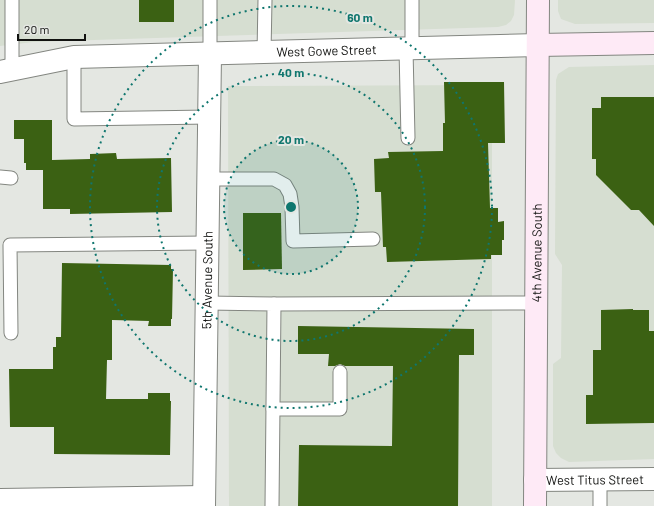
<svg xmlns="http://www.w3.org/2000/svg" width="654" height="506" font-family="Barlow,sans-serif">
<rect width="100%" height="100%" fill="#e4e7e2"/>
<g fill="#d6ded1">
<path d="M0,0H515L514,15L511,21L506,25L498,27L33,42L0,46Z"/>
<path d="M558,0H654V23L575,24L561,19L558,11Z"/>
<path d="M654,65V459L569,462L561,458L556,453L553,446V364L561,358L562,265L555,254L556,80L558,74L569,67Z"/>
<path d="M492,85V506H229L228,86Z"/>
</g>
<g fill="#3b6113">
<rect x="139" y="0" width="35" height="22"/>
<path d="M444,82H504L505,143H488L490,208H498V222L504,221V240H502V255H491V259L387,262L386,247H383L381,192H375L374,159L389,158L388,152L443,151V123H445Z"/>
<path d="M601,97H654V226L639,210H631L596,175V159H592V108H601Z"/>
<path d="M14,120H52V160L90,159V154L116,153L117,159L171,158L172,212L70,214V209H43V170H26V163H24V139H14Z"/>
<path d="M243,213H281L282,269L243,270Z"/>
<path d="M62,263L171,265V269H173L172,319H171V326H148L149,321L112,320V360H107L106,399H148V393H170V401H171L170,455L54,454V427H10L9,369H53V347H56V337H61Z"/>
<path d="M633,309V310H649V331H654V423L586,424V395H593V350H601V310Z"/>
<path d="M298,326L474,329V355H459L458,506H298L299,445L392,446L393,366H345L340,364L335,366H328L329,354H298Z"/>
</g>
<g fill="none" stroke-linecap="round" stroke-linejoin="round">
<g stroke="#838680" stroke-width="15">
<g id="lane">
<path d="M12,0V70"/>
<path d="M412,0V49"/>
<path d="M406,49L408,138"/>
<path d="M264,53L265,0"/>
<path d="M210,54V0"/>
<path d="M74,57V119L209,117"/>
<path d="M0,177L11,178"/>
<path d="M208,179H274L285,185L290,194L292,207L293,241L373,239"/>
<path d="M207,303L274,304L272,506"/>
<path d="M274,304L536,303"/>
<path d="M11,333L10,245L207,243"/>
<path d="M273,409H340V372"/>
<path d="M600,480V506"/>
</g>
</g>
<g stroke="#838680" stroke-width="24">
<g id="street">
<path id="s1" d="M0,72L74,57L538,45"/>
<path id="s2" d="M535,480L654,479"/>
<path d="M0,500L204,497"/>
<path id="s3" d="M204,506L210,54"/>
</g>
</g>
<g stroke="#838680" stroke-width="24">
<g id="secondary">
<path d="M538,45L654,43"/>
<path id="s4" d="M535,506L538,0"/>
</g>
</g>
<use href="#lane" stroke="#fff" stroke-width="13"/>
<use href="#street" stroke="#fff" stroke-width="22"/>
<use href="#secondary" stroke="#feeaf6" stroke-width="22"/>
</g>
<circle cx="291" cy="207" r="67" fill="#0f766e" fill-opacity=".12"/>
<g fill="none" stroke="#0f766e" stroke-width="2" stroke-dasharray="2 4">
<circle cx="291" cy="207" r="67"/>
<circle cx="291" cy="207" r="134"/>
<circle cx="291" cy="207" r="201"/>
</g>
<g text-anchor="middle" stroke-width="4" stroke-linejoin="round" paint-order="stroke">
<g font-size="13" fill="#111210" stroke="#e4e7e2">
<text dy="5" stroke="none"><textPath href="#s1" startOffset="328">West Gowe Street</textPath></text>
<text dy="5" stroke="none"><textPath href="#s4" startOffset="253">4th Avenue South</textPath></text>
<text dy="5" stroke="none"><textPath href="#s3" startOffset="226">5th Avenue South</textPath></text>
<text dy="5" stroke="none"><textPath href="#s2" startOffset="60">West Titus Street</textPath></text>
</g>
</g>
<circle cx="291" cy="207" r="6" fill="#0f766e" stroke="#e4e7e2" stroke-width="2"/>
<g font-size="12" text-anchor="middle" font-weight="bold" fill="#0f766e" stroke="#e4e7e2" stroke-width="4" stroke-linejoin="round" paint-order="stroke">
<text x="360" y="22">60 m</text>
<text x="291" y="77">40 m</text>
<text x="291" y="144">20 m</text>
</g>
<path d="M18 34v6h67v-6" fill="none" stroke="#111210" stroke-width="2"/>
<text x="24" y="34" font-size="12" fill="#111210" stroke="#e4e7e2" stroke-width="3" paint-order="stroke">20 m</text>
</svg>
